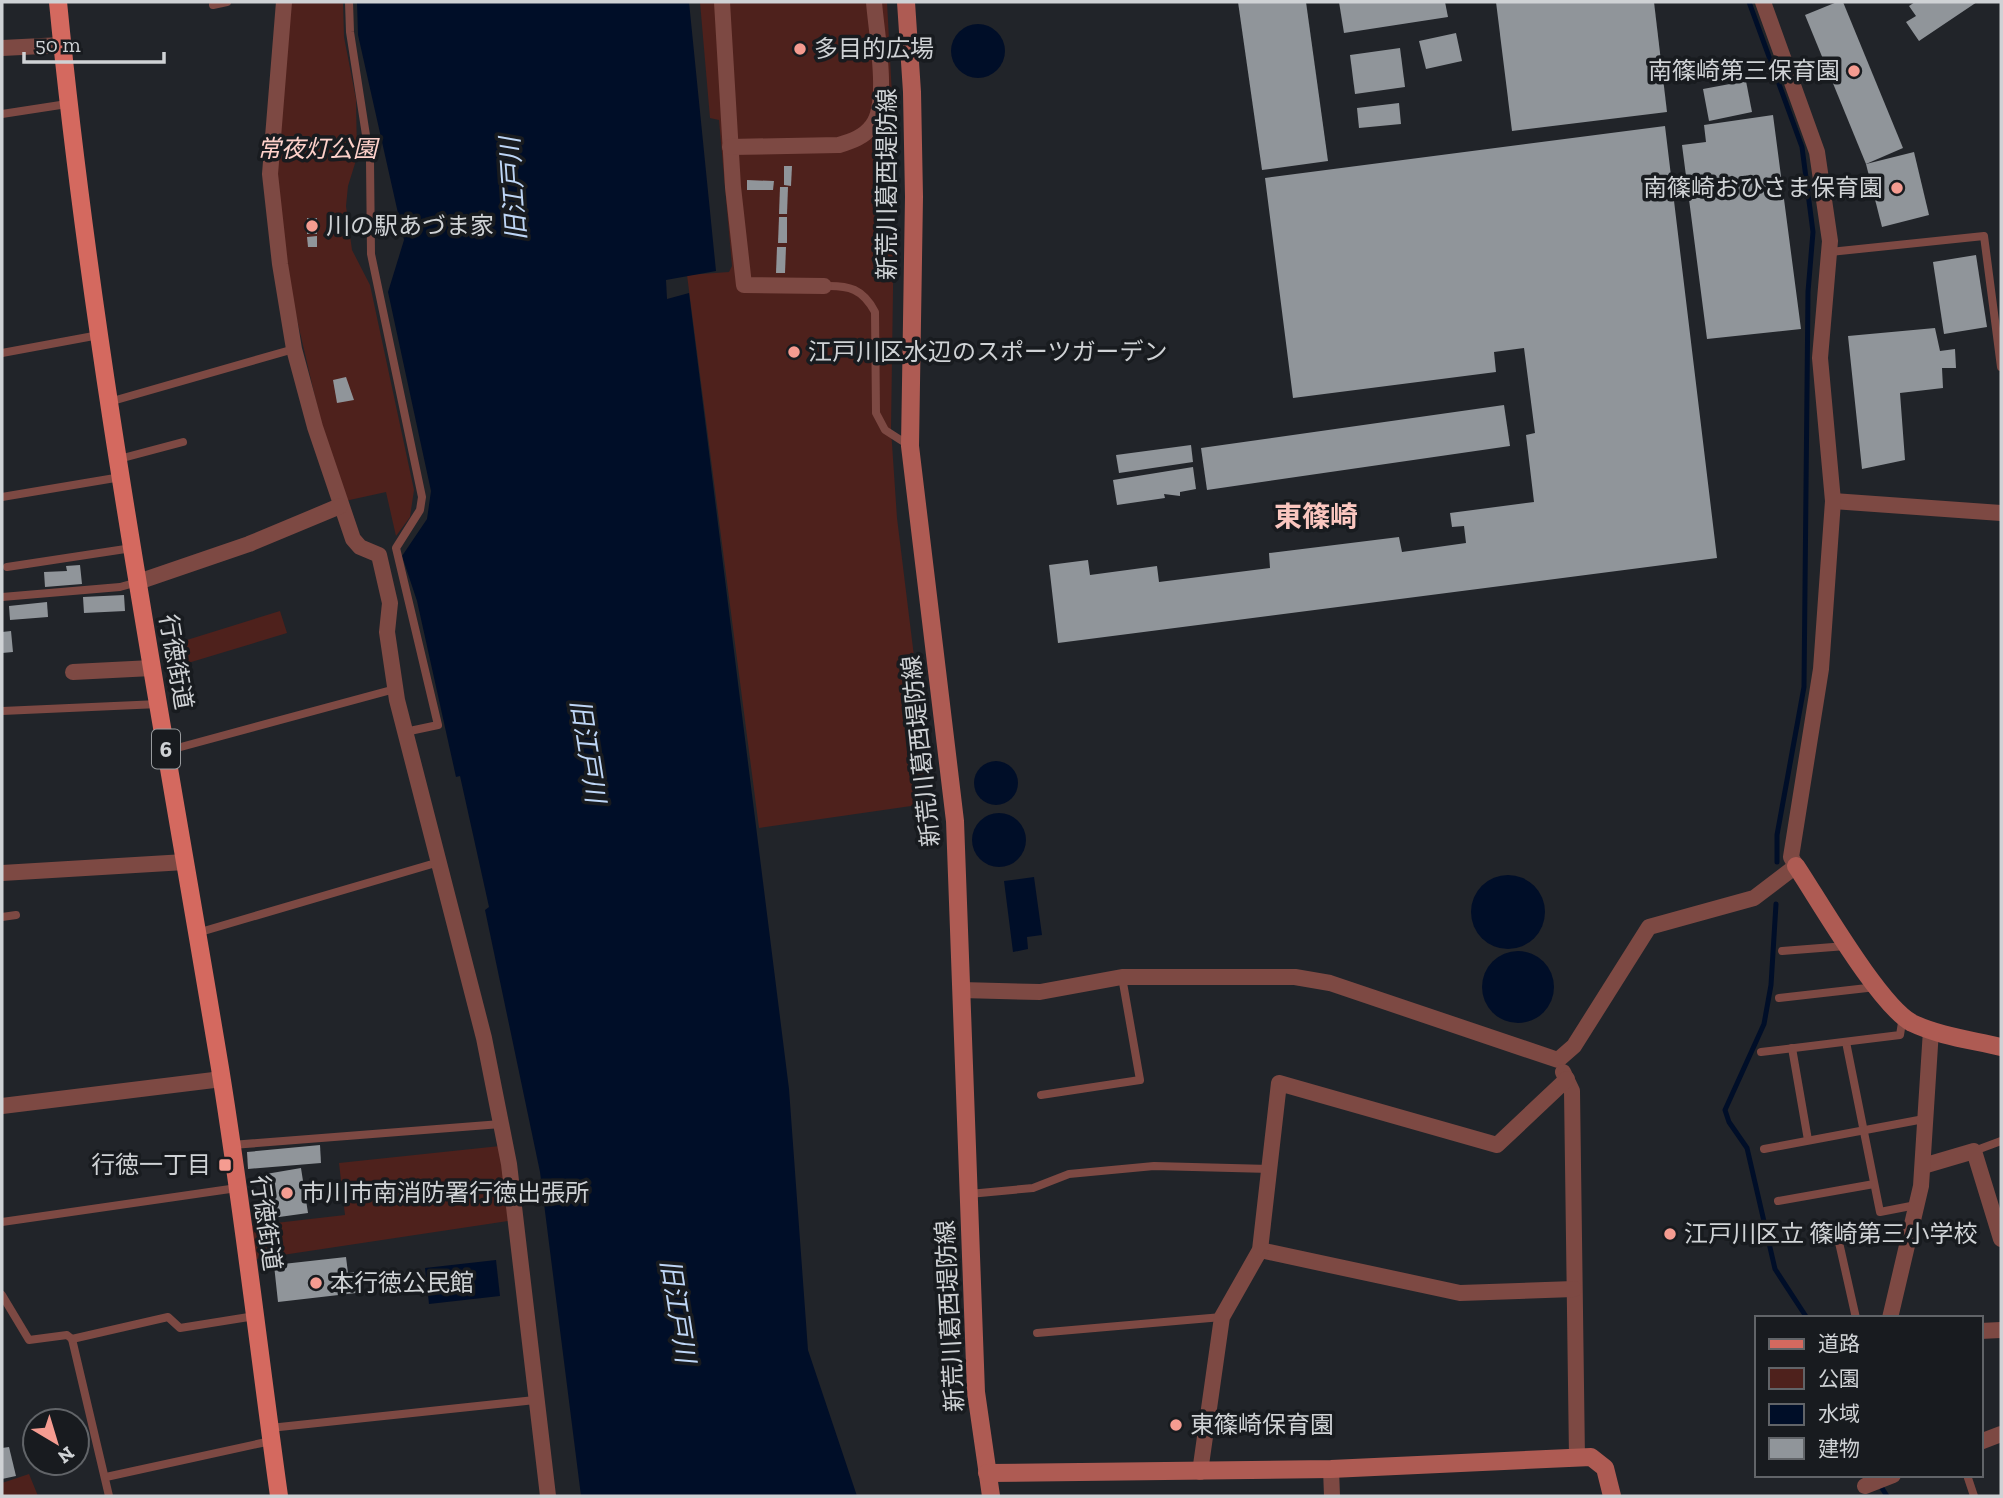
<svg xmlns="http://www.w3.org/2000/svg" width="2003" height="1498" font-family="'Zilla Slab','Noto Sans JP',serif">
<rect width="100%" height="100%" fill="#212429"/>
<g fill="#4e211c">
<path d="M290,2H343L344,37L356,99L357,157L348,186L346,206L352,250L370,285L414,490L410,517L396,536L386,492L345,501L322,427L292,298L276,179Z"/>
<path d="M700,2H887L895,151L891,429L897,518L932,803L759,828L687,275L729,272L732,266L719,120L710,118Z"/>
<path d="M280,611L287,633L178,666L174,644Z"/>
<path d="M500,1146L508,1221L256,1259L250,1226L345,1215L339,1163Z"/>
<path d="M29,1474L38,1496H2V1483Z"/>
</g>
<g fill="#000e28">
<path d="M357,2H689L716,271L666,280L667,299L689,293L789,1089L808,1350L857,1496H581L540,1172L485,910L489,907L460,776L456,777L417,601L402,556L427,519L431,491L388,292L404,240L358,35Z"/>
<circle cx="978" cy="51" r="27"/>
<circle cx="996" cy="783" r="22"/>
<circle cx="999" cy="840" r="27"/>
<circle cx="1508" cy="912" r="37"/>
<path d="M1034,877L1042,935L1027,937L1028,949L1013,952L1004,881Z"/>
<circle cx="1518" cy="987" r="36"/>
<path d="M496,1260L500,1296L429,1304L425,1268Z"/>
</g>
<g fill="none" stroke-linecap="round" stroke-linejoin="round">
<g stroke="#000e28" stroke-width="5">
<path d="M1749,2L1802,147L1813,232L1808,292L1804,687L1777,835V862"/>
<path d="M1776,904L1771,985L1764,1024L1725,1110L1729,1122L1747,1148L1775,1269L1807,1318"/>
<path d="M1878,1482L1887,1496"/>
</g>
</g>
<g fill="#90959a">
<path d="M1238,2H1306L1328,161L1262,170Z"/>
<path d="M1339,2H1445L1448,17L1344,33Z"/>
<path d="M1496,2H1654L1667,112L1512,131Z"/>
<path d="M1837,2H1843L1903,148L1866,164L1805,15Z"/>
<path d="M1915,2H1977L1919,41L1906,22L1916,16L1909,6Z"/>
<path d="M1456,33L1462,61L1426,69L1419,41Z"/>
<path d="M1400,48L1405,87L1355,94L1350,55Z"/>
<path d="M1746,81L1752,112L1709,121L1703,89Z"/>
<path d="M1399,103L1401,124L1359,128L1357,108Z"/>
<path d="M1773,115L1801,329L1707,339L1682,145L1706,142L1704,125Z"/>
<path d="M1665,126L1717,558L1058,643L1049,565L1088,560L1090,575L1157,566L1159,582L1270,568L1269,553L1399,537L1402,552L1466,543L1464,526L1452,527L1450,513L1534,502L1526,435L1535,433L1524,348L1494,352L1496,372L1293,398L1265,178Z"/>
<path d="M1914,152L1929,215L1882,227L1866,164Z"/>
<path d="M784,166H792L791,186L784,185Z"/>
<path d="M747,180L774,181L773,190H747Z"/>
<path d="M780,187H788L787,214H779Z"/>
<path d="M779,217H787V243H778Z"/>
<rect x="307" y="218" width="10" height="16"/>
<path d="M317,236V247H308L307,237Z"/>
<path d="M777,247H786L785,273H776Z"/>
<path d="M1976,255L1987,327L1944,334L1933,262Z"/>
<path d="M1935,328L1940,351L1955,349L1956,368H1942L1943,388L1900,393L1905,460L1862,469L1848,336Z"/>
<path d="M346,377L354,400L337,403L333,380Z"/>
<path d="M1504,405L1510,446L1207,490L1201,448Z"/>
<path d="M1191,445L1193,462L1119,473L1116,455Z"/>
<path d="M1193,467L1196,489L1180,492V496L1164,494L1165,498L1117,505L1113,480Z"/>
<path d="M80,565L82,584L45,587L44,572L67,571L66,566Z"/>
<path d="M124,595L125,611L84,613L83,597Z"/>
<path d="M47,602L48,617L10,620L9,606Z"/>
<path d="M11,631L13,652L2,653V632Z"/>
<path d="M320,1145L321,1163L248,1169L247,1152Z"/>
<path d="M301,1168L308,1213L272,1218L266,1174Z"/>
<path d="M346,1257L348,1273L354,1272L356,1293L278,1302L274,1265Z"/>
<path d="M9,1447L16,1476L2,1479V1448Z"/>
</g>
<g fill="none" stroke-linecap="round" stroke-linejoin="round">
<g stroke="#7d4943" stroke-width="8">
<path d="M349,2L350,32L370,161L371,254L422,497L420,510L396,548L438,725L405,732"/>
<path d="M213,5L227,2"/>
<path d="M2,114L67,104"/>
<path d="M1830,252L1984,236L2001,367"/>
<path d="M824,286C849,285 863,289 875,312L876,413L885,430L910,446"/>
<path d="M2,353L99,335"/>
<path d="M109,402L294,349"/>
<path d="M119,459L183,442"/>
<path d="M2,497L121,477"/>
<path d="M7,567L132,548"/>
<path d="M2,597L120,587L138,582"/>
<path d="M2,711L159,704"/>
<path d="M166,751L395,689"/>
<path d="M2,917L16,915"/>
<path d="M197,933L439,862"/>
<path d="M1782,951L1846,946"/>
<path d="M1779,998L1876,987"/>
<path d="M1846,1042L1880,1212L1916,1205"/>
<path d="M1792,1048L1808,1140"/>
<path d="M1761,1052L1900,1035L1903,1016"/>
<path d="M1041,1095L1140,1080L1122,977"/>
<path d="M232,1145L501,1124"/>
<path d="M1764,1149L1924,1119"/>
<path d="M1974,1151L2001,1141"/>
<path d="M969,1194L1033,1188L1069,1174L1154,1166L1270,1169"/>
<path d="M1778,1201L1874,1184"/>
<path d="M2,1222L237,1188"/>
<path d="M1838,1238L1856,1318"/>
<path d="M2,1295L29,1340L67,1335L72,1339L109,1496"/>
<path d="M1037,1333L1222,1317"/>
<path d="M72,1339L168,1317L180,1328L255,1316"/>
<path d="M270,1428L535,1400"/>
<path d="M1967,1475L1974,1496"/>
<path d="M106,1477L271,1441"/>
</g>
<g stroke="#7d4943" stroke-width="16">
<path d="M284,2L270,174L280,264L294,349L315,427L353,539L360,547L379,555L390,603L387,632L397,700L484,1038L509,1164L548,1496"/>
<path d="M722,2L733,187L744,285L824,286"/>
<path d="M2,48L62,45"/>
<path d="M730,147L839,145C852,141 864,137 872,126C890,104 876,31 874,2"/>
<path d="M1833,501L2001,513"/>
<path d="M138,582L249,544L340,506"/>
<path d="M73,672L152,668"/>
<path d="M2,873L185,862"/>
<path d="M961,990L1040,992L1122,977H1295L1330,983L1558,1060L1574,1046L1649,927L1754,898L1796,866L1791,857L1821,669L1833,501L1820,358L1830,241L1817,152L1763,2"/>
<path d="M1563,1072L1572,1091L1577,1458"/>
<path d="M2,1106L222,1079"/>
<path d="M1923,1166L1974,1151L2001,1239"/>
<path d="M1260,1250L1460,1293L1574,1289"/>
<path d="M1890,1318L1921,1186L1931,1030"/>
<path d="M1980,1331L2001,1330"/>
<path d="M1980,1442L2001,1434"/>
<path d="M1331,1469L1332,1496"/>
<path d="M1200,1472L1222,1317L1260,1250L1279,1083L1497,1145L1567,1079"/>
<path d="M1865,1486L1893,1475"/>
</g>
<g stroke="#ae5b53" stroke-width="18">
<path d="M906,2L912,92L914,197L910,446L955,821L976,1392L991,1496"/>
<path d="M1796,866C1820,902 1879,1005 1912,1023C1939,1036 1972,1040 2001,1047"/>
<path d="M987,1473L1331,1469L1591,1457L1605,1468L1612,1496"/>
</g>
<path stroke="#d4695f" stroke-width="18" d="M58,2C93,360 161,713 220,1068C243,1210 259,1353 279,1496"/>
</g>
<g fill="#f59c91" stroke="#181b1f" stroke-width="2.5">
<circle cx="800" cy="49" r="7"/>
<circle cx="1854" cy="71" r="7"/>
<circle cx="1897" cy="188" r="7"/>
<circle cx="312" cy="226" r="7"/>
<circle cx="794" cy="352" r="7"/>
<rect x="218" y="1158" width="14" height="14" rx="3.5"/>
<circle cx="287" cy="1193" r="7"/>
<circle cx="1670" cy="1234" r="7"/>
<circle cx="316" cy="1283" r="7"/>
<circle cx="1176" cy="1425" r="7"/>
</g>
<g text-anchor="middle" stroke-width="7" stroke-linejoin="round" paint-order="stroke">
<rect fill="#181b1f" stroke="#989b9e" stroke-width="2" x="152" y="729.5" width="28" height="39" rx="5"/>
<g font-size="23" font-weight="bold" fill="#cfd2d5">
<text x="166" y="757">6</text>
</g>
<g font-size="24" fill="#cfd2d5" stroke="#181b1f" text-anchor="start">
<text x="814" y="57">多目的広場</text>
<text x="1840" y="79" text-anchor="end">南篠崎第三保育園</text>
<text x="1883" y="196" text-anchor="end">南篠崎おひさま保育園</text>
<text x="326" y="234">川の駅あづま家</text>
<text x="808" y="360">江戸川区水辺のスポーツガーデン</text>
<text x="211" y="1173" text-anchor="end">行徳一丁目</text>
<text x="301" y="1201">市川市南消防署行徳出張所</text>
<text x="1684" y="1242">江戸川区立 篠崎第三小学校</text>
<text x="330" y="1291">本行徳公民館</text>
<text x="1190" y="1433">東篠崎保育園</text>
</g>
<g font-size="24" font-style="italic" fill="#fed1ca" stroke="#181b1f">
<text x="317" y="157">常夜灯公園</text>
</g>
<g font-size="24" fill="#cfd2d5" stroke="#181b1f">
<text transform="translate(887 184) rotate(-90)" y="8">新荒川葛西堤防線</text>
<text transform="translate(176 662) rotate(80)" y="8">行徳街道</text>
<text transform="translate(921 751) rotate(-96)" y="8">新荒川葛西堤防線</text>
<text transform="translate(266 1223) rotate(82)" y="8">行徳街道</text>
<text transform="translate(950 1316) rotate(-93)" y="8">新荒川葛西堤防線</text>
</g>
<g font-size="26" font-style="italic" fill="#bed6f6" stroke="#181b1f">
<text transform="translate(513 189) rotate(-94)" y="9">旧江戸川</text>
<text transform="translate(588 751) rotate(81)" y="9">旧江戸川</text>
<text transform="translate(678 1311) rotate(81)" y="9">旧江戸川</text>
</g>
<g font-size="28" font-weight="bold" fill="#fbc7c0" stroke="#181b1f">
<text x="1316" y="526">東篠崎</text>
</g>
</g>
<rect width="2003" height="1498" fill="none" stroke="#cfd2d5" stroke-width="7"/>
<rect x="1755" y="1316" width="228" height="161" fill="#181b1f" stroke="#616468" stroke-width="2"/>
<rect x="1769" y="1339" width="35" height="10" fill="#d4695f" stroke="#616468" stroke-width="2"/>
<text x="1818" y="1351" font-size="21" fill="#cfd2d5">道路</text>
<rect x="1769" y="1368" width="35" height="21" fill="#4e211c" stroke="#616468" stroke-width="2"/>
<text x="1818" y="1386" font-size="21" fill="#cfd2d5">公園</text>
<rect x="1769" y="1404" width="35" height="21" fill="#000e28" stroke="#616468" stroke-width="2"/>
<text x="1818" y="1421" font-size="21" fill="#cfd2d5">水域</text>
<rect x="1769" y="1438" width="35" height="21" fill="#90959a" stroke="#616468" stroke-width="2"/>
<text x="1818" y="1456" font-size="21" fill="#cfd2d5">建物</text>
<g transform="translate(56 1442) rotate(142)"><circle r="33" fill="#181b1f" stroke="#616468" stroke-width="2"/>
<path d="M0-5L12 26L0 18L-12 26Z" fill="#f59c91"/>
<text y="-10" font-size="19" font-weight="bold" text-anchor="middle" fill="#cfd2d5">N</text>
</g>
<path d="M24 52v10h140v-10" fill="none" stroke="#cfd2d5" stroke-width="3.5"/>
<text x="35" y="52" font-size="21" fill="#cfd2d5" stroke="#181b1f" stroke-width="5" paint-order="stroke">50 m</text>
</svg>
